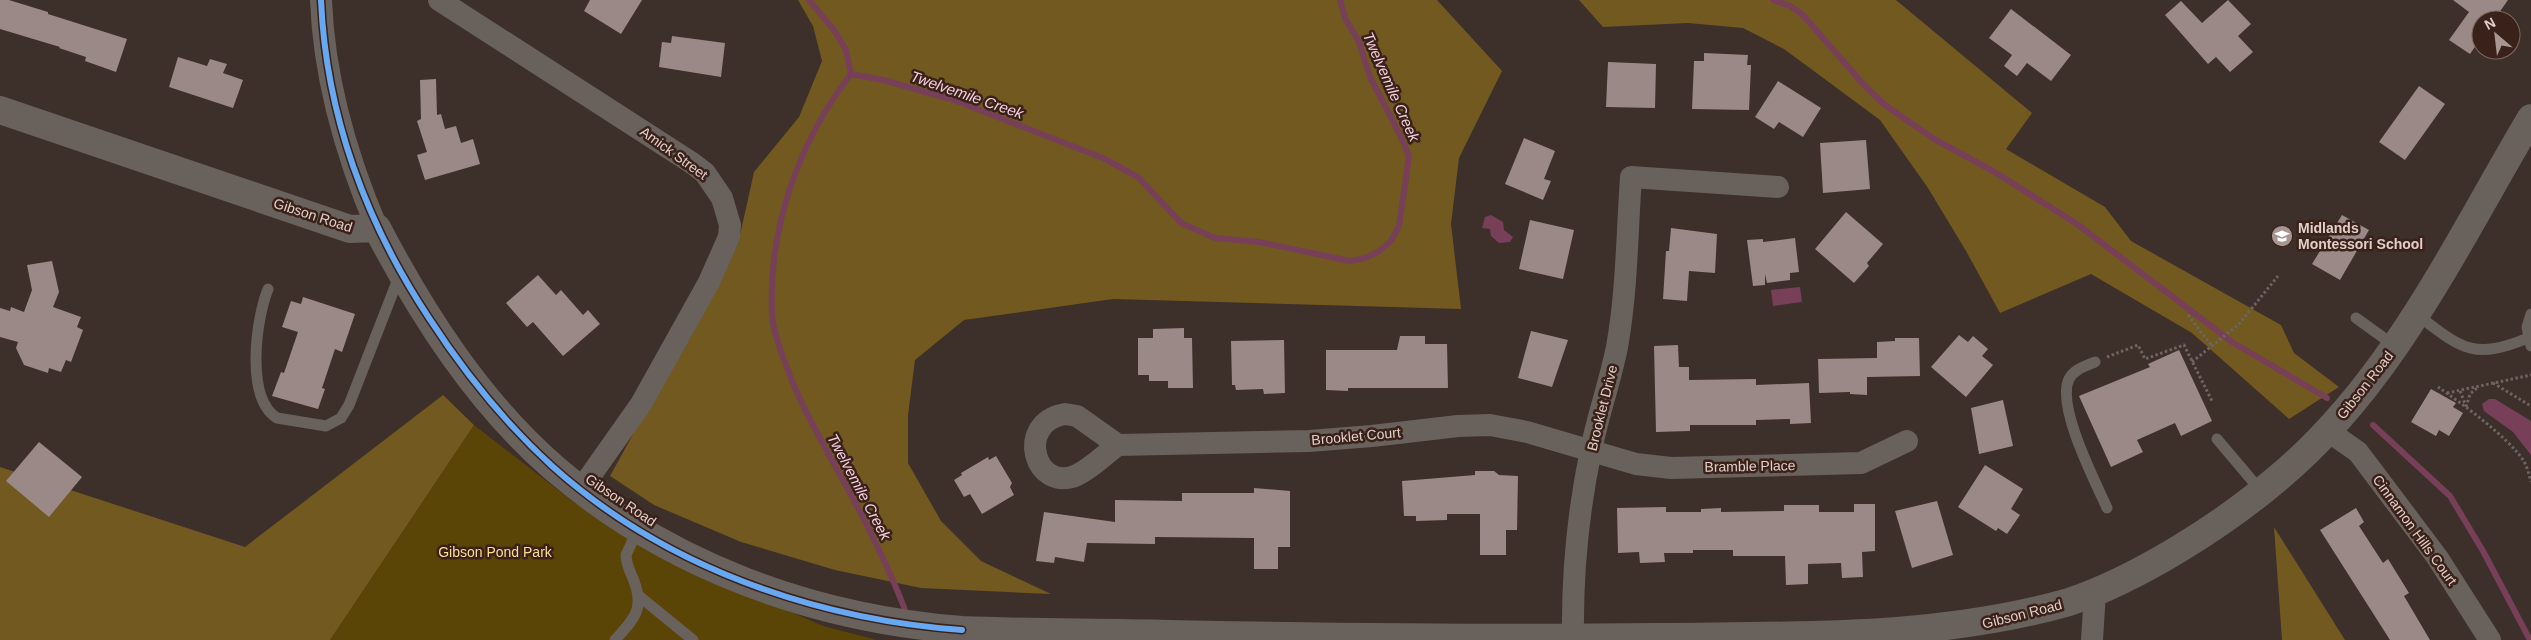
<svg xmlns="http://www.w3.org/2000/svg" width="2531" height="640" font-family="Helvetica,sans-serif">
<rect width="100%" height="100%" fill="#3d2f2a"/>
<path fill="#5b4506" d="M474,425L572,501L641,546L823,626L877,640H330Z"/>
<g fill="#715920">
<path d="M798,0H1437L1502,71L1459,158L1451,224L1461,309L1113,299L964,320L915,360L908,415V463L941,521L981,561L1051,594L921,588L835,570L741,542L654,505L610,476L738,244L754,172L799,117L822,61L813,26Z"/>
<path d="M1579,0H1896L2032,113L2006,149L2105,207L2131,241L2281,325L2294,353L2339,387L2289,419L2192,333L2091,274L2000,313L1966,251L1928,188L1880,120L1784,49L1743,28L1688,23L1603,27Z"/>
<path d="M443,395L474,425L330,640H0V467L245,547Z"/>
<path d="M2274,527L2345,640H2282Z"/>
</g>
<g fill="#774058">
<path d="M1491,215L1503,222L1504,230L1513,237L1510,242L1499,243L1491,236L1490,229L1482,228L1485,217Z"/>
<path d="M1800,287L1802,302L1773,306L1771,290Z"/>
<path d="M2489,399H2495L2531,421V455L2513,432L2484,411L2482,404Z"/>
</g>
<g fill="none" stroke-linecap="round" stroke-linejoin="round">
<g stroke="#774058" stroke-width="6">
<path d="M809,0L834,30L846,50L851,74"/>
<path d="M1773,0L1790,6L1802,14L1864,85L1885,105L1934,139L1993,171L2077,224L2232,342L2327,398"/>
<path d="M851,74L883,80L954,100L1103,158L1138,177L1181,223L1215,238L1259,242L1350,261L1365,258L1378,252L1391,241L1399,226L1409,156L1401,137L1370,77L1359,42L1345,18L1340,0"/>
<path d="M851,74C799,141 768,228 772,314C773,330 780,350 786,365C801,407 824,445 845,484C867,524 887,564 904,607L906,617"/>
<path d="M2373,425L2450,496L2483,551L2530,640"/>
</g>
</g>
<g fill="#9a8987">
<path d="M0,0H9L48,12V14L127,39L116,72L85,61L86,57L59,48L60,47L0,29Z"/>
<path d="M590,0H642L621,34L584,11Z"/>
<path d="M2228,0L2251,24L2238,36L2253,52L2230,72L2216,57L2208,64L2165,15L2181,1L2202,23Z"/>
<path d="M2453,0H2508L2494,20H2481V38L2470,54L2449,40L2469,12Z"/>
<path d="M2011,9L2071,55L2051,81L2027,63L2017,76L2004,66L2012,55L1989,38Z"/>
<path d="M672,36L725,43L721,77L659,67L662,42L671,43Z"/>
<path d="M1704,53L1748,55L1747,65H1751L1749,110L1692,109L1694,61H1704Z"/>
<path d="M178,57L207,66L210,59L227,64L223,73L243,80L233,108L169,87Z"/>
<path d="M1608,62L1656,64L1655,108L1606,107Z"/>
<path d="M436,79L437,115L441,114L445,129L456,126L461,143L473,139L480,164L425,180L417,155L427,152L417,121L421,119L420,80Z"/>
<path d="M1778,81L1821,108L1803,137L1779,122L1774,129L1755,117Z"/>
<path d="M2419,86L2445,104L2405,160L2379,142Z"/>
<path d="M1524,138L1555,151L1544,179L1551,181L1543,200L1505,184Z"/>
<path d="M1866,140L1870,189L1823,193L1820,143Z"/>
<path d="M1846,212L1883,244L1867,263L1869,266L1854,283L1815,249Z"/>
<path d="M2342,215L2369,230L2340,280L2312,264Z"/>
<path d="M1530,220L1574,230L1563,279L1519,269Z"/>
<path d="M1671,228L1717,234L1715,273L1689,271L1687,301L1663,299L1666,251H1669Z"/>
<path d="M1795,238L1799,272L1790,273V280L1767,283L1765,274V285L1753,286L1747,240L1763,239V242Z"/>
<path d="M52,261L59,292L53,307L81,317L77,327L83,330L71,362L66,360L61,372L49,368L48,373L24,365L16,348L18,342L0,337V308L10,311L11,307L24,312L32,290L27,265Z"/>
<path d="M538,275L556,295L561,290L583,315L588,310L600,324L563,356L533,322L527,327L506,303Z"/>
<path d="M303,297L355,314L342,352L335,349L322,388L325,389L318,409L272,396L281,372L284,373L298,332L282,327L291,301L301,304Z"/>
<path d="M1184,328V338H1192L1193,388H1168V381H1149V375H1138V338H1153V329Z"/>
<path d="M1531,331L1568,340L1552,387L1518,378Z"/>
<path d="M1959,335L1968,342L1973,336L1988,349L1982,356L1993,365L1966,397L1931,367Z"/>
<path d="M1400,336H1425V344H1447L1448,388H1348V391L1326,390V350H1397Z"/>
<path d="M1895,338H1919L1920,376L1867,377V395L1850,394V392L1819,393L1818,359L1877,358V342L1895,341Z"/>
<path d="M1284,340L1285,393L1264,394L1263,389L1236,390L1235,385H1232L1231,341Z"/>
<path d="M1678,345L1679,367H1689V380L1756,379V385L1809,383L1811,423L1790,424V419L1756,420V425H1690V431L1656,432L1654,346Z"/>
<path d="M2179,350L2212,421L2181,436L2175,423L2137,440L2143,452L2111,467L2079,396L2150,367L2148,364Z"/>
<path d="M2431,389L2456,403L2453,407L2463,413L2449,436L2439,430L2436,436L2411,422Z"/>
<path d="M2003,400L2013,446L1979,454L1971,408Z"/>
<path d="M39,442L82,477L49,517L6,481Z"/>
<path d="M996,456L1012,483L1010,487L1014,495L982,514L970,494L964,497L954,480L962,475L961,473L988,457L989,460Z"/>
<path d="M1985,465L2023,489L2011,509L2020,515L2007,534L1998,528L1996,531L1958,507Z"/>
<path d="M1475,471H1494L1499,475L1518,476L1517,530H1506V555H1480V514H1447V520L1416,521V516H1404L1402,481L1475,475Z"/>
<path d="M1254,488L1290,491V547H1278V569H1254V538L1155,537V544L1087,543L1084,562L1055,557L1054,563L1036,561L1044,512L1115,522V500L1182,501V493H1254Z"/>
<path d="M1937,501L1953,555L1912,568L1895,511Z"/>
<path d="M1854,504H1875V551L1862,552L1863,577L1842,578L1841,563L1808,564V584L1786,585L1785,556H1733V550H1693V553H1664L1665,562L1640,563L1639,552L1618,553L1617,508L1666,507V512H1701V509L1721,508V512L1784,511V505H1819V512H1854Z"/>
<path d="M2356,508L2364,522L2359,526L2383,563L2388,559L2409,593L2404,596L2430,640H2390L2320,530Z"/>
</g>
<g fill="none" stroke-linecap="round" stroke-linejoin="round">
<g stroke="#6d6560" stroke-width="3" stroke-dasharray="2.5 2.5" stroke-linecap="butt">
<path d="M2188,315L2212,346"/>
<path d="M2107,357L2138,345L2145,359L2184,345L2212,401"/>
<path d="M2192,362L2239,324L2278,276"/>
<path d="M2493,383L2531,406"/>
<path d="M2438,387C2460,402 2509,438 2523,460C2527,466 2529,474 2531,482"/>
<path d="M2460,391L2466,406"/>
<path d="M2447,393L2531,375"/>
<path d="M2466,407L2470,394L2478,387"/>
</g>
<g stroke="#69615b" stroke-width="11">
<path d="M268,289C256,319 245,398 277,418L326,426L341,418L349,405L400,274"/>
<path d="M2416,314C2461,348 2472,361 2528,338"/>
<path d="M2531,314L2527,327L2531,346"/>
<path d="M2356,318L2395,346"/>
<path d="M2095,362C2086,366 2074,369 2069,379C2056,406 2095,481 2107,508"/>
<path d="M2217,439L2261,491"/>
<path d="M639,596L693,640"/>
<path d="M615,640C633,620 645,610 634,581C631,573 626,565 626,555L638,529"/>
</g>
<g stroke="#69615b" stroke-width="22">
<path d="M321,0C324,80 346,155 377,228"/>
<path d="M439,0L692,163L705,173L722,198L730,225L729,237L709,282L641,404L581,489"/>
<path d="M1065,414L1077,416L1118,445C1105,454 1092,468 1077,475C1035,494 1014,423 1065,414Z"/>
<path d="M2328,431L2358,452L2437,557L2490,640"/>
<path d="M1118,445L1309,441L1372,436L1458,426L1490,425L1527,432L1636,464L1671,468L1861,463L1907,441"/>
<path d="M1573,638C1572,574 1578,512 1591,450C1598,415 1610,382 1617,347C1627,291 1627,234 1631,177L1778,187"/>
<path d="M2092,640L2095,592"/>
</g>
<path stroke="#69615b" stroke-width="28" d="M0,110L350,229L377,228C423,316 479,403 554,468C668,566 812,618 962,630C1031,633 1100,632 1169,634C1332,637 1494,639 1657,637C1795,635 1936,640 2069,602C2138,579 2223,525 2278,478C2392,383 2456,244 2531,118"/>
<g stroke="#3a2119" stroke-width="9">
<path id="cycleway" d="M321,0C326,115 366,223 429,318C464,372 505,423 552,466C664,567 814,619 962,630"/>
</g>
<use href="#cycleway" stroke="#66a8f1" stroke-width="6"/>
</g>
<defs>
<g id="school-disc" transform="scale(1.125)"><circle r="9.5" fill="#a79691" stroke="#3a2119"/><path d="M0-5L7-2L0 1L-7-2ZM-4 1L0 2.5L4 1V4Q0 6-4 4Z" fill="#fff"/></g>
</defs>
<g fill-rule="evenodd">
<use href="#school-disc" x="2282" y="236"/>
</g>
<g text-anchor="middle" stroke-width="5" stroke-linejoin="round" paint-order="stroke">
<g font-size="14" fill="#e0cec8" stroke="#3a2119">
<text transform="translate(674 153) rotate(36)" y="5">Amick Street</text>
<text transform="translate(313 215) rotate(18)" y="5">Gibson Road</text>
<text transform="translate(2365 385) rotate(-52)" y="5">Gibson Road</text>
<text transform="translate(1602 408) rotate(-76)" y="5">Brooklet Drive</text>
<text transform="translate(1356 436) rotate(-5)" y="5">Brooklet Court</text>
<text transform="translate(1750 466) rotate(-1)" y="5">Bramble Place</text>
<text transform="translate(621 500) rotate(34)" y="5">Gibson Road</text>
<text transform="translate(2415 530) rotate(54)" y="5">Cinnamon Hills Court</text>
<text transform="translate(2022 614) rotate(-14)" y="5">Gibson Road</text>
</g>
<g font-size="14" font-weight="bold" fill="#e0cec8" stroke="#3a2119" text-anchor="start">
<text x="2298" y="233">Midlands<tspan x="2298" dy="16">Montessori School</tspan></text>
</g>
<g font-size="14" fill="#fcdd97" stroke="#3a2119">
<text x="495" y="557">Gibson Pond Park</text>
</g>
<g font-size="15" font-style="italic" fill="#f5cfde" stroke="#3a2119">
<text transform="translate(1391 87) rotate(66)" y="5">Twelvemile Creek</text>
<text transform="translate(967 95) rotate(19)" y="5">Twelvemile Creek</text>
<text transform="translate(859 487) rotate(62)" y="5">Twelvemile Creek</text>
</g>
</g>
<g transform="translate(2496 35) rotate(332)"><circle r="24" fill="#3a2119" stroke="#7c665f"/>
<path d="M0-4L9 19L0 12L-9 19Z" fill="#a79691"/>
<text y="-8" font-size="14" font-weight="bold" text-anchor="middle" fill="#e0cec8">N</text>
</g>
</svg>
